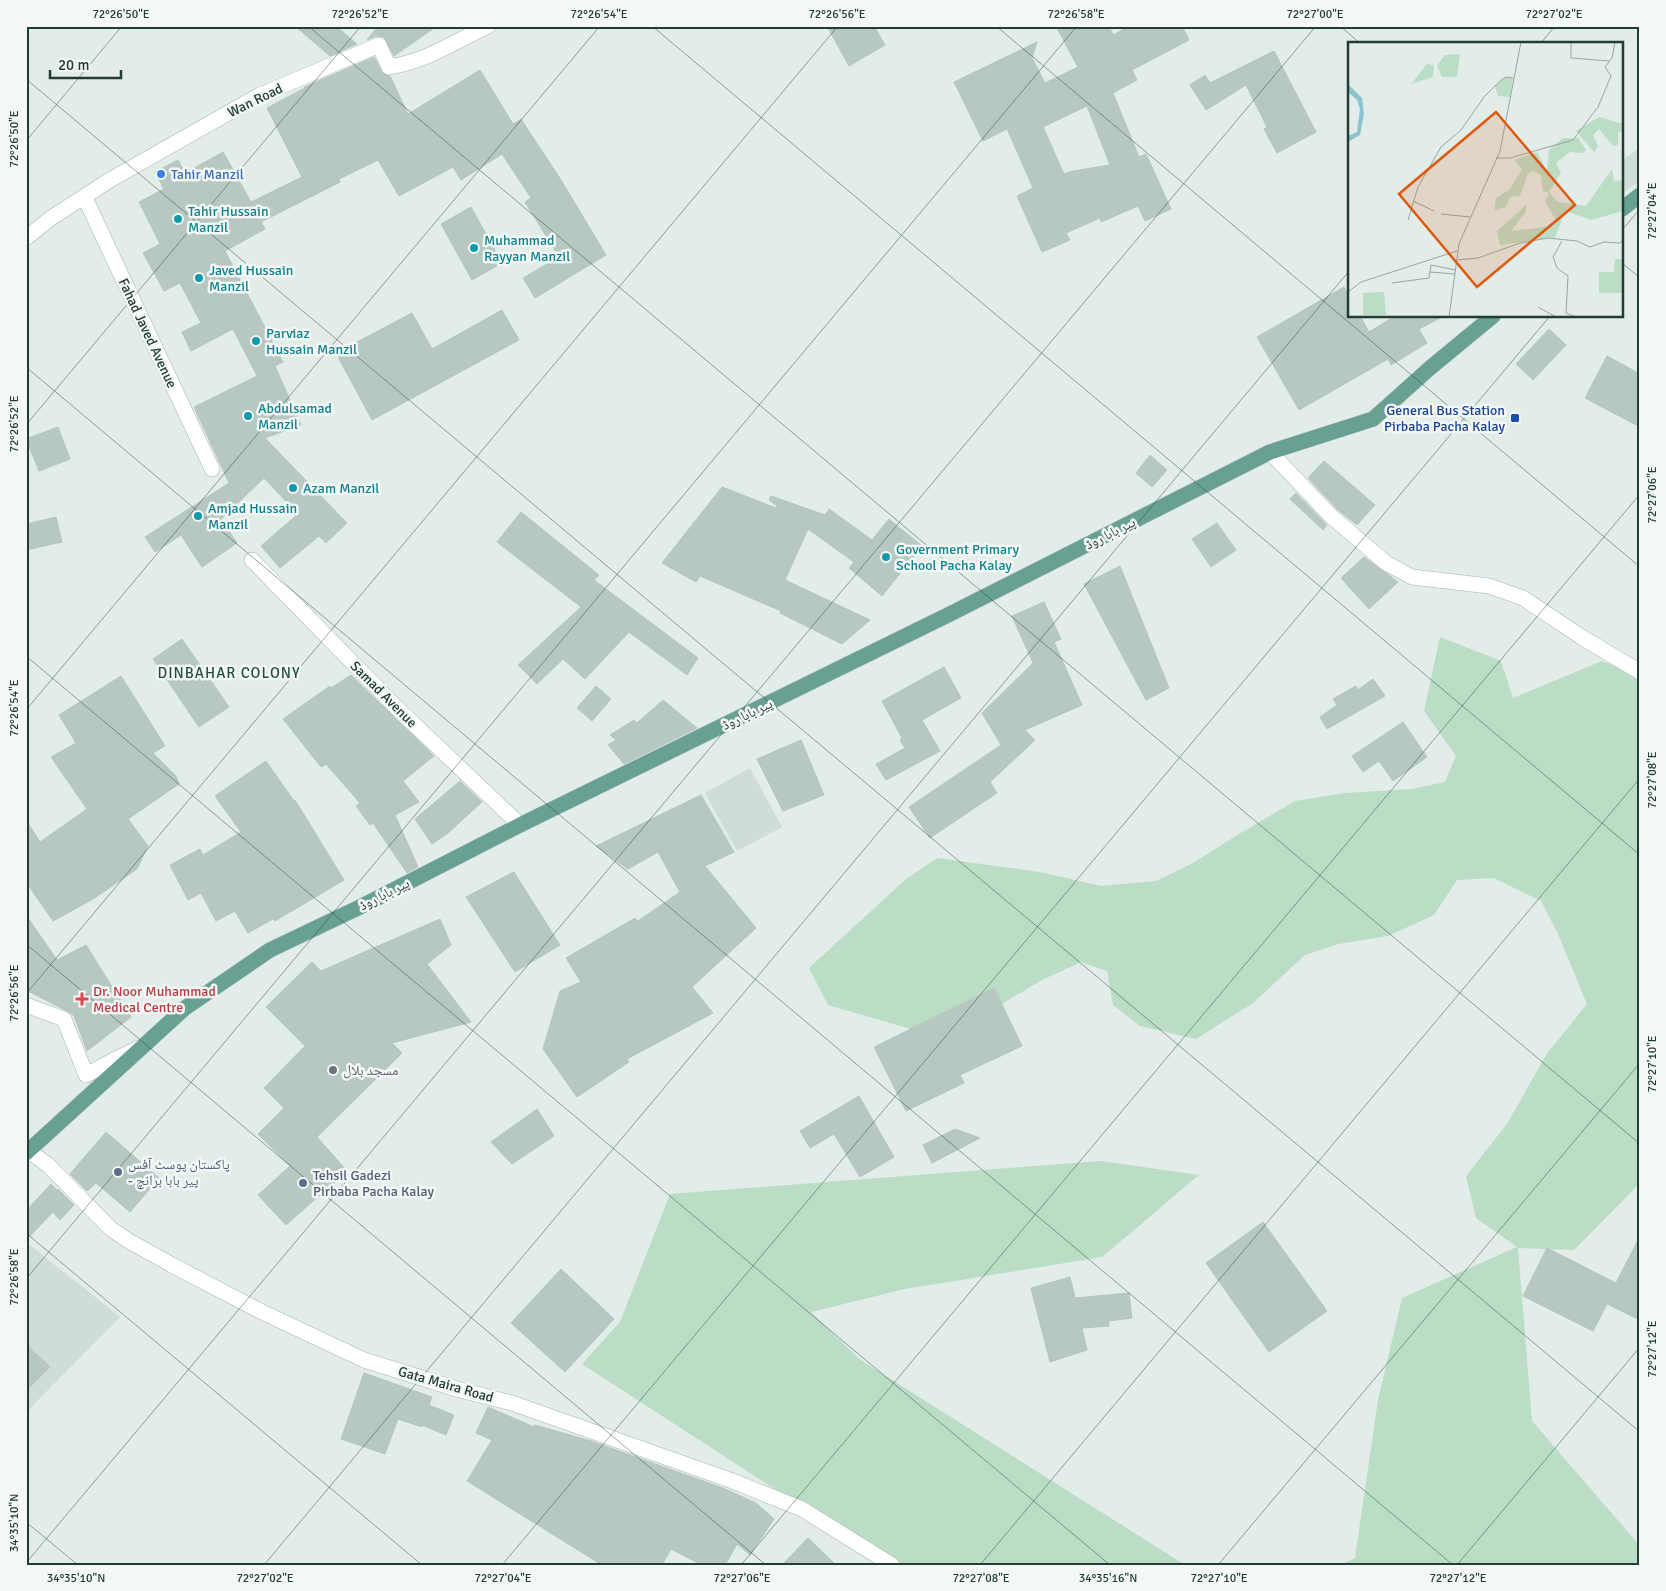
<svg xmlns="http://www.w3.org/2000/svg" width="1666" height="1591" font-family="Signika,'Noto Naskh Arabic',sans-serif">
<rect width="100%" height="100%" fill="#e2ece8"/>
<g fill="#d0dcd7">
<path d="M1639,148L1640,180L1622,194V161Z"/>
<path d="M750,768L782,827L737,851L705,793Z"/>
<path d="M26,1242L120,1317L36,1402L26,1414Z"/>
</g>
<g fill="#bbdcc5">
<path d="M1440,637L1501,661L1513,698L1602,661L1640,676V1183L1574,1250L1518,1248L1532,1421L1640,1546V1565H1340L1355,1558L1378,1400L1402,1298L1517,1247L1476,1218L1466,1176L1507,1124L1546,1055L1587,1004L1558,934L1541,901L1494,878L1457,880L1434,915L1388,936L1338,944L1305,955L1253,1003L1196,1039L1140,1026L1113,1005L1107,971L1081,962L1042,980L960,1029H911L828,1005L809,968L905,880L937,858L1040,872L1101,886L1156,881L1193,863L1239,834L1295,801L1345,793L1412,789L1445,782L1456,756L1424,711Z"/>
<path d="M1101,1161L1199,1175L1102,1257L905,1289L811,1312L859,1359L1185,1565H892L582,1364L620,1322L670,1194Z"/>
</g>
<g fill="#b7c7c1" stroke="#b5c5bf" fill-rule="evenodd">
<path d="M295,26H336L357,44L330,56Z"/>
<path d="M378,26H437L394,56L384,37L376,36L367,40Z"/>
<path d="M827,26H874L885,45L849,66Z"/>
<path d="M1056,26H1109L1113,35L1130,26H1182L1189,40L1132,70L1137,80L1113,93L1139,157L1146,154L1171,209L1145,221L1138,206L1101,222L1100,218L1066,233L1070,240L1042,252L1017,196L1033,188L1007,129L983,141L954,82L1037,42L1032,58L1045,83L1078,67ZM1087,106L1110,165L1073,171L1064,174L1043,127Z"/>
<path d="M1274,51L1316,132L1277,153L1264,129L1267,127L1246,85L1206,110L1190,85L1205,75L1210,83Z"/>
<path d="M374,57L383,74L390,76L408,114L480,70L513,124L521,119L561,180L606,255L535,298L523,278L559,257L525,202L531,198L502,154L461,180L453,167L399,196L378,160L339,179L340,182L261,222L265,229L225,251L283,362L275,366L301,425L265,438L347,523L326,543L319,536L280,568L261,546L298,514L264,478L221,519L237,543L202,567L181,535L155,552L145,537L229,483L194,407L257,376L233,329L191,351L182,332L201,323L180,283L164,291L143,253L160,244L139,202L164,189L155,172L178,160L185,173L223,152L251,202L302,177L267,108L305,88L304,87Z"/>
<path d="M471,207L502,263L472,280L441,224Z"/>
<path d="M1344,287L1350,298V316H1360L1369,332L1395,316H1444L1419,329L1427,343L1391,365L1388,359L1299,410L1257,337Z"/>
<path d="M502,310L519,340L372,420L336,353L412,313L432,349Z"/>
<path d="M1549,329L1566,345L1533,380L1516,364Z"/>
<path d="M1607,356L1640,374V427L1585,398Z"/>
<path d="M58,427L70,459L39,471L26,439Z"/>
<path d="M1150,455L1167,470L1152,487L1136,473Z"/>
<path d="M1324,461L1375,505L1357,525L1338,510L1308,478Z"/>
<path d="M722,487L776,508L777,506L769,500L771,496L825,515L829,509L872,540L889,519L922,546L882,596L849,568L854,562L808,529L785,580L870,620L842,644L780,613L781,611L700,576L696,582L662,563Z"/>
<path d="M1296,493L1327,525L1323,530L1290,499Z"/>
<path d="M521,512L599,575L594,580L698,658L687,675L629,632L585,679L563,659L537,684L518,665L581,607L497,542Z"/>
<path d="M56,517L62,542L26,550V524Z"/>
<path d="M1217,523L1236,550L1211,567L1192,539Z"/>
<path d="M1364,557L1398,582L1369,609L1341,578Z"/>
<path d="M1120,566L1169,688L1146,700L1084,584Z"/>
<path d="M1044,602L1061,639L1054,642L1082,705L1025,730L1035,740L990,782L997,793L930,838L909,807L1001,745L982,713L1033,663L1012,616Z"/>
<path d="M182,639L229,707L199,727L153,659Z"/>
<path d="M944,667L961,698L922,720L940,751L886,780L876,764L905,748L900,740L902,738L882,701Z"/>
<path d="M351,675L434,756L403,781L419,802L395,815L418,867L407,873L373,823L370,825L356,806L360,803L326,764L321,767L283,719L330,686L331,688Z"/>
<path d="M121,676L165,746L153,753L176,776L179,784L128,819L148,846L137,869L93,899L53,921L26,882V820L40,842L87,809L51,757L76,743L59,715Z"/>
<path d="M1373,679L1385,696L1327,729L1320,717L1337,705L1333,699L1356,686L1358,690Z"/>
<path d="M596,686L611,699L592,721L577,708Z"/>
<path d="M663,700L697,728L624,764L608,745L616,740L610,735L634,720L637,723Z"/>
<path d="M1403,722L1427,757L1393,781L1379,761L1363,772L1352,756Z"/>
<path d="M801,740L824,795L783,811L757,759Z"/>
<path d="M266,761L294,801L295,800L344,880L275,921L273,919L248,933L235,911L216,921L201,893L188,900L170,865L200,849L203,855L241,832L215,796Z"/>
<path d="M460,781L482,802L448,833L432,844L415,819Z"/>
<path d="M701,795L734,852L705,866L756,928L692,987L713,1013L627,1059L629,1062L577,1097L543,1049L560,991L581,982L566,958L635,918L638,921L680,892L658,852L628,869L596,846Z"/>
<path d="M514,872L560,945L515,972L466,897Z"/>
<path d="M26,915L57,960L86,945L131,1017L87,1051L74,1016L71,1013L26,990Z"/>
<path d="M440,919L451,945L427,964L471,1022L392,1043L402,1053L317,1137L347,1171L286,1225L258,1195L290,1166L258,1134L284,1108L264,1088L305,1046L266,1007L312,962L321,971Z"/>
<path d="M994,988L1022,1046L960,1075L964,1083L906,1111L874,1047Z"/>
<path d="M859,1096L894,1157L860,1177L834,1134L810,1148L800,1131Z"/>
<path d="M537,1109L554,1136L512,1164L491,1142Z"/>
<path d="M955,1129L980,1138L932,1163L923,1145Z"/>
<path d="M106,1132L159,1178L130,1212L96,1183L87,1191L70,1174Z"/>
<path d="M51,1184L57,1190L58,1189L74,1205L60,1220L53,1212L26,1240V1211Z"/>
<path d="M1263,1222L1327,1311L1269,1352L1206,1263Z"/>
<path d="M1640,1236V1320L1607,1304L1593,1331L1523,1296L1547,1248L1616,1283Z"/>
<path d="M561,1269L614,1319L565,1372L511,1323Z"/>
<path d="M1070,1277L1075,1298L1129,1293L1132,1318L1109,1321V1326L1082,1328L1087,1350L1050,1362L1031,1288Z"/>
<path d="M26,1344L50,1367L26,1391Z"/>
<path d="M364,1373L432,1397L429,1405L454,1415L446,1435L422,1425V1427L398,1419L385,1454L341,1439Z"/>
<path d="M488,1407L534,1427L535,1425L591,1441L723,1488L756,1503L774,1519L750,1555L737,1544L725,1565H702L671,1549L662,1565H602L467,1481L492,1440L476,1433Z"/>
<path d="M808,1538L836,1565H782Z"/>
</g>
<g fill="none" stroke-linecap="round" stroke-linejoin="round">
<g stroke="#a5b4af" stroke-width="16">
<g id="minor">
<path d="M85,198L212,469"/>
<path d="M26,238L51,218L110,180L258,96L379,45L389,67C427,61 454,42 488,26"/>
<path d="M1270,452L1332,517L1386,563L1412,577L1489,586L1523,598L1583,638L1640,672"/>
<path d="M252,560L397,708L520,825"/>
<path d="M26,1005L64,1019L86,1075L112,1061L139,1048"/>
<path d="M29,1151L48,1165L111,1229L129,1241L172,1265L260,1311L364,1360L460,1390L512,1403L730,1480L802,1509L892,1565"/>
</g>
</g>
<g stroke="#c1c8c7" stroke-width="16">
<g id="major">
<path d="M1622,209L1640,195"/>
<path d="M26,1153L185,1008L270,950L362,906L520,825L952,613L1270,452L1373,419L1430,368L1493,316"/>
</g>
</g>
<use href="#minor" stroke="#fff" stroke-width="15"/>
<use href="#major" stroke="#68a093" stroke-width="15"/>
</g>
<path fill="none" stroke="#223c36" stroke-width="1" stroke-opacity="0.45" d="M308,26L1640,1144M652,26L1640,855M996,26L1640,567M1340,26L1361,44M1540,44L1555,26M26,79L1640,1432M26,141L122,26M1622,230L1640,209M1622,263L1640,278M26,367L1453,1565M26,425L361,26M26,656L1110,1565M26,710L600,26M26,944L766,1565M26,994L838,26M26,1233L422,1565M26,1279L1077,26M26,1522L78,1565M26,1563L1316,26M264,1565L1350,270M502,1565L1550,316M741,1565L1640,494M980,1565L1640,778M1218,1565L1640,1063M1457,1565L1640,1347"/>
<circle fill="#3f7fe0" stroke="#f3f8f6" stroke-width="2" cx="161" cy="174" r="5"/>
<g fill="#0f9aa8" stroke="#f3f8f6" stroke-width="2">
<circle cx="178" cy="219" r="5"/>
<circle cx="474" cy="248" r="5"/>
<circle cx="199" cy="278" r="5"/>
<circle cx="256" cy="341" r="5"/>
<circle cx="248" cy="416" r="5"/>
<circle cx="293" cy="488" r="5"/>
<circle cx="198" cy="516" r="5"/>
<circle cx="886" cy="557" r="5"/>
</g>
<rect fill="#1a4fb4" stroke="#f3f8f6" stroke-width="2" x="1510" y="413" width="10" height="10" rx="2.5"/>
<path fill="#e0444e" stroke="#f3f8f6" stroke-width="2" d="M79.5 991.5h5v5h5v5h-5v5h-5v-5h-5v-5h5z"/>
<circle fill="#6b7280" stroke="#f3f8f6" stroke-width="2" cx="333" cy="1070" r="5"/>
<g fill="#5c6f8a" stroke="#f3f8f6" stroke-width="2">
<circle cx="118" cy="1172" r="5"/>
<circle cx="303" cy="1183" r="5"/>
</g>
<g text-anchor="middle" stroke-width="5" stroke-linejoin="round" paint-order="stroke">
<g font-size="14" fill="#223c36" stroke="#f3f8f6">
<text transform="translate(255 100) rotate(-26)" y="5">Wan Road</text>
<text transform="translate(148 333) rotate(65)" y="5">Fahad Javed Avenue</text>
<text transform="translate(1110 533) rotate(-27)" y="5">پیر بابا روڈ</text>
<text transform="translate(384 694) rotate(45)" y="5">Samad Avenue</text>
<text transform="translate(747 714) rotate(-26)" y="5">پیر بابا روڈ</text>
<text transform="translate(384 894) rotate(-27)" y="5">پیر بابا روڈ</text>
<text transform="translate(446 1384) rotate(16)" y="5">Gata Maira Road</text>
</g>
<g font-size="14" fill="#366cbe" stroke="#f3f8f6" text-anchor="start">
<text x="171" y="179">Tahir Manzil</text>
</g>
<g font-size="14" fill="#0d838f" stroke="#f3f8f6" text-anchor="start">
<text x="188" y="216">Tahir Hussain<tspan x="188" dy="16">Manzil</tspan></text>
<text x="484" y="245">Muhammad<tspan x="484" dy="16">Rayyan Manzil</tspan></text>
<text x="209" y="275">Javed Hussain<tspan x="209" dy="16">Manzil</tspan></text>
<text x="266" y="338">Parviaz<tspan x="266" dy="16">Hussain Manzil</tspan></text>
<text x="258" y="413">Abdulsamad<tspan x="258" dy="16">Manzil</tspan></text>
<text x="303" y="493">Azam Manzil</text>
<text x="208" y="513">Amjad Hussain<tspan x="208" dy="16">Manzil</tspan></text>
<text x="896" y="554">Government Primary<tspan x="896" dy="16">School Pacha Kalay</tspan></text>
</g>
<g font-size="14" fill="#164399" stroke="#f3f8f6" text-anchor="end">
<text x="1505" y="415">General Bus Station<tspan x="1505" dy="16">Pirbaba Pacha Kalay</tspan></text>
</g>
<g font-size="14" fill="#be3a42" stroke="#f3f8f6" text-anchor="start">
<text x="93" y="996">Dr. Noor Muhammad<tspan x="93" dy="16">Medical Centre</tspan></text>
</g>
<g font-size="14" fill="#5b616d" stroke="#f3f8f6" text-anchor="start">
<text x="343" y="1075">مسجد بلال</text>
</g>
<g font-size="14" fill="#4e5e75" stroke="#f3f8f6" text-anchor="start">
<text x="128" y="1169">پاکستان پوسٹ آفس<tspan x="128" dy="16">- پیر بابا برانچ</tspan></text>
<text x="313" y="1180">Tehsil Gadezi<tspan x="313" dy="16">Pirbaba Pacha Kalay</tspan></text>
</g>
<g font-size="15" letter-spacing="1" fill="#1f4e43" stroke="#f3f8f6">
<text x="229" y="678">DINBAHAR COLONY</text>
</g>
</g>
<g transform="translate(1348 42)">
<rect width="275" height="275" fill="#e2ece8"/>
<path d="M112,12L109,35H94L89,23L97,13ZM79,22L86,23L85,35L63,42ZM156,36H165L162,55L150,54L147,44ZM251,75L275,82V89L270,90V103L265,104L251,87L245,93L250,104L246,110L228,89ZM215,96H230L238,108L235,111L222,110L208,121L213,131L201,150L210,160L238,164L264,127L266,139L275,138V169L243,178L221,170L216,172L207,195L152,203L149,189L179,162L177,171L163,189L203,184L207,177L197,159L201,151L195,149L193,133L185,129L180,132L172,154L162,155L158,165L146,169L148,156L162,147L174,127L166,118L189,110L199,129L201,108ZM267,217H275V251H251V230H266ZM36,250L38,273H15V251Z" fill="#bbdcc5"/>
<path d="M0,42L14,56L16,72L12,93L0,100V94L9,90L12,67L9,58L0,50Z" fill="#8bc4d0"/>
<path fill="none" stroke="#95a6a1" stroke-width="1" d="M223,0V16L261,19M148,116H162L225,98L250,65L263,34L257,25L264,16L267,0M65,159L86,169M93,172L122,175M60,178L70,145L93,105L113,88L136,55L153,38L158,35L165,36M214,199L205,215L209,226L220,234L218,271L228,275M109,218L130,216L172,201L200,196L229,199L242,205L256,200L272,201L275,198M82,230L107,232M44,241L81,236L83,223L108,228M0,250L13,240L109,209M190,265L208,275M101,275L111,202L152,109L173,0"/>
<path fill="#de580e" fill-opacity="0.15" stroke="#de580e" stroke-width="2.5" d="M148,70L227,163L129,245L51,152Z"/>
<rect width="275" height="275" fill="none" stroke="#223c36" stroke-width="2.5"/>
</g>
<rect width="1666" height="1591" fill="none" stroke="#f3f8f6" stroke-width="55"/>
<path d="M50 70v8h71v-8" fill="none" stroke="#223c36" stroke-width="2.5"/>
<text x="58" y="70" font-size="15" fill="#223c36" stroke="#f3f8f6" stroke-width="4" paint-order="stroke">20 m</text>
<rect x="28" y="28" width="1610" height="1536" fill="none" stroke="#223c36" stroke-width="2"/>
<g font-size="12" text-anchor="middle" fill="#223c36">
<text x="121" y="18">72°26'50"E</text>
<text x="360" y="18">72°26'52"E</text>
<text x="599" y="18">72°26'54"E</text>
<text x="837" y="18">72°26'56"E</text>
<text x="1076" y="18">72°26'58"E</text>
<text x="1315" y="18">72°27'00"E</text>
<text x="1554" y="18">72°27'02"E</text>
<text transform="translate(14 139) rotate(-90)" y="4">72°26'50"E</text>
<text transform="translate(1652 211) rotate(-90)" y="4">72°27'04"E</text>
<text transform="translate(14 424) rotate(-90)" y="4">72°26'52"E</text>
<text transform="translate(1652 495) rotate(-90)" y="4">72°27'06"E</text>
<text transform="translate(14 708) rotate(-90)" y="4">72°26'54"E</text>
<text transform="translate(1652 780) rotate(-90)" y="4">72°27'08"E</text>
<text transform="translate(14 993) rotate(-90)" y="4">72°26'56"E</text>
<text transform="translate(1652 1064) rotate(-90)" y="4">72°27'10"E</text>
<text transform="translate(14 1277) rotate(-90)" y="4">72°26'58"E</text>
<text transform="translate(1652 1349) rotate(-90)" y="4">72°27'12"E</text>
<text transform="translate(14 1523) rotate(-90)" y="4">34°35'10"N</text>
<text x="76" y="1582">34°35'10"N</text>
<text x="265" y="1582">72°27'02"E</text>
<text x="503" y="1582">72°27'04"E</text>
<text x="742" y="1582">72°27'06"E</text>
<text x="981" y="1582">72°27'08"E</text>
<text x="1108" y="1582">34°35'16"N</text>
<text x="1219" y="1582">72°27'10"E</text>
<text x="1458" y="1582">72°27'12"E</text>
</g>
</svg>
